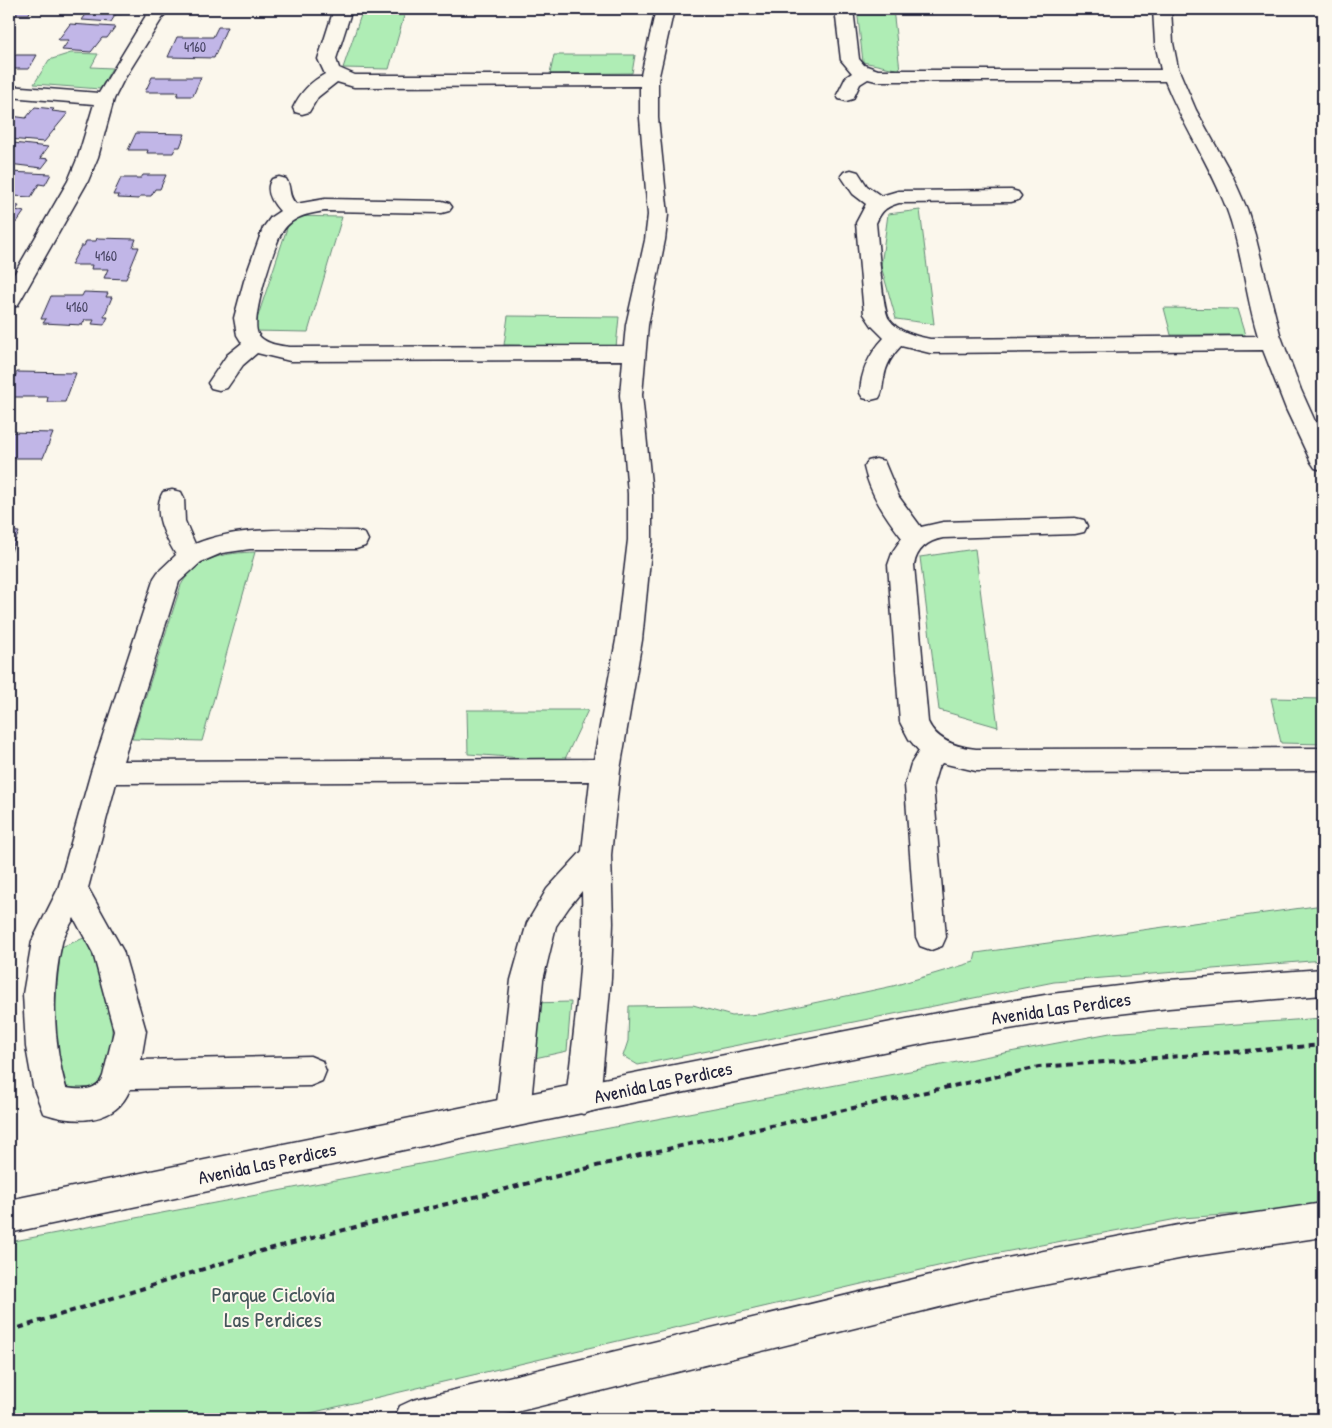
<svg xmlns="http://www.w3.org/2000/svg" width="1332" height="1428" font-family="'Patrick Hand',sans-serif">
<rect width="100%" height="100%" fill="#fbf7ec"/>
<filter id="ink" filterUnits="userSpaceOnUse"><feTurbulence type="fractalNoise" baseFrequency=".02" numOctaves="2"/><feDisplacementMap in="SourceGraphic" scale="10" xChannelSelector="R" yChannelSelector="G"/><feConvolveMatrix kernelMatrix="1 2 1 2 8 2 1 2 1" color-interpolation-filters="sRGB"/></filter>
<g filter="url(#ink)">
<g fill="#afedb5" stroke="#688878">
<path d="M363,9H406L389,69L343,68Z"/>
<path d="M857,9H893L900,70L863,62Z"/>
<path d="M71,53L98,54L91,67L112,68L100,89L34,84L49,60Z"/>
<path d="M554,55H635L632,73L550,74Z"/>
<path d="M920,210L934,324L896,319L881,266L888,214Z"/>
<path d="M291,216L342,217L308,332L253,331Z"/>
<path d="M1164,308L1237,309L1245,335H1171Z"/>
<path d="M508,316L619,317L616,347L504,345Z"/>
<path d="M975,549L998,727L939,710L920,557Z"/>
<path d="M255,552L202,741L132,739L181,585C197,556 226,553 255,552Z"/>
<path d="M1271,698L1323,699V744L1281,743Z"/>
<path d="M467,710H588L564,761L468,754Z"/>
<path d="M1323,905V960L1054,982L638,1065L623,1056L628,1041L629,1006L693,1005L732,1016L762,1014L893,986L974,962L976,953Z"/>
<path d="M84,938L112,992V1073L90,1088H67L57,1061L54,1011L61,947Z"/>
<path d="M571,1002L567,1051L535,1058L528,1003Z"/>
<path d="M1323,1018V1208L1182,1218L968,1259L285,1419H9V1242L1110,1033Z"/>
</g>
<g fill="#c1b6e7" stroke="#22223b">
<path d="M12,9H46L45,11H30L29,14H9Z"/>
<path d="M90,9H126L122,14H116L111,22L82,20Z"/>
<path d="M70,24L115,27L107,38H102L91,52L62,50L69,40H58Z"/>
<path d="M218,27H227L214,58L168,57L177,37H213Z"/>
<path d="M9,55H37L29,69H12L11,72H9Z"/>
<path d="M152,77H201L193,96H177L179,92H145Z"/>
<path d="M35,107L54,109L52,111L68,113L44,142L9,139V118L11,116L26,118Z"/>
<path d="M136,133L185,134L180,147H176L173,153H147L148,150H128Z"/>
<path d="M13,143L48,147L40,158L49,159L42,168L9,164L12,157L9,156V148Z"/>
<path d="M9,172L51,174L45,185L39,184L31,197L13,196L11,199H9Z"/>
<path d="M143,175H166L160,189H155L151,196H140L139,199L118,198L119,195H113L121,178H141Z"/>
<path d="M9,205L19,206L16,210L24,212L17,222L9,223Z"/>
<path d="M97,238L136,239L133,247H139L126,279L104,278L108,269H91L92,265H71L81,246H84L86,241H96Z"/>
<path d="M84,292L108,293L106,297H112L104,317H108L104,325L92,324L94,320H85L82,325L43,323L46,319H41L51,296H82Z"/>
<path d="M17,372L76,373L65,402H47L48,397H9V391Z"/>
<path d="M9,432L53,433L43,458H9Z"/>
<path d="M9,531L19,532L9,556Z"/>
</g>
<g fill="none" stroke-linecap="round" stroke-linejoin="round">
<g stroke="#22223b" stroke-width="3">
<g id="street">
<path d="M150,9H168L123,81L114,99L98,157L88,181L20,301L17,306L9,307V283L68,181L78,157L94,104L9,97V86L99,93Z"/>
<path d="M334,9H352L336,59L339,68L355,75H641L656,9H674L658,80V118L668,215L665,240L648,325L642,395L652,494V540L642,640L620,770L611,855L613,923L611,978L600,1099L595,1110L583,1114L571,1110L566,1099C574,1030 584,961 582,891L569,907L556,926L543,980L530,1112L525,1123L513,1127L501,1123L496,1112L511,980L527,923L547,889L582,851L590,781L116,783L88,888L123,951L146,1031L141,1060L310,1056L322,1061L326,1071L322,1081L310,1086L130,1089C116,1125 75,1124 43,1113L33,1086L26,1047L23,994L32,941L58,889L91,772L154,578L158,572L176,555C166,538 151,512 163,492L172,490L181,492L184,498L185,521L195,544C242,524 305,531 356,531L365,534L368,540L365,546L356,549H250L222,553L201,562L179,582L123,761L594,759L616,640L628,540V494L620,395L623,360L290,361L257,353L243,365L227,388L219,390L211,388L208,383L227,355L242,343L237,335L234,318L244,281L263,228L271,217L280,211C272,202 264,190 272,179L279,177L286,179C292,188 287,195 296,204L325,199L442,201L449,203L452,207L449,211L442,213L325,211C304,214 288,218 279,238C272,255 250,319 258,334C264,344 280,346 290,347L624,346L626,325L645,240L648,215L640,118V86L354,87L337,82L318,97L309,112L302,114L295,112L293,108C300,93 310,82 325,74L318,59ZM74,918L93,953L114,1031L103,1076C97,1092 81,1090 66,1088C53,1043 51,988 62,943C64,934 70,926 74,918Z"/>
<path d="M835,9H853L859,59L864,65L878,70H1161L1155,43L1153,9H1171L1173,43L1178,68L1196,110L1232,175L1247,209L1255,235L1280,334L1301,390L1323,439V470L1315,468L1311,462L1286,409L1263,350L930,353L901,346C892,355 886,365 884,378C882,386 883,392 879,398L871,400L863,398L860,393C861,371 869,354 884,338L872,326L864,314L856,223L866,204L853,194L841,176L844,172L851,170L858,172L867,186L881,196L898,191L1011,190L1018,192L1021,196L1018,200L1011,202L899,203C886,207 882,210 876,223C878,239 882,310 889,319C898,332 915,336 930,339L1258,336C1245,294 1242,249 1226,207C1209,163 1182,124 1165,81H876L868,79L860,84L853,99L846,101L839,99L837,95L846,77L852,73L841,60Z"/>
<path d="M876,459L884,461L899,497L921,527L943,522L1075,518L1084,520L1087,526L1084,532L1075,534L943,538C927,541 917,549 914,565L928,722C937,741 956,747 976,749L1323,748V770L976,771L942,763L938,768L933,785L946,937L942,946L931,950L920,946L916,937L905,785L911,764L919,751L909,739L900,722L888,565L893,551L902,538C885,516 870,494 864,467L868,461Z"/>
<path d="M1323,1203V1237L1189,1257L976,1298L488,1419H394L400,1406L413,1400L976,1264L1189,1223Z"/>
</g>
</g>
<g stroke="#22223b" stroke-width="3">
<path id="secondary" d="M1323,969V995L1169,1008L1051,1022L932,1042L513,1127L9,1233V1200L513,1097L932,1014L1051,994L1169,980Z"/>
</g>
<path stroke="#22223b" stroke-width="4" stroke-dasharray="6 4.5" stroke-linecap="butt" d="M9,1331L257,1252L640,1155L1039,1067L1323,1045"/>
<use href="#street" fill="#fbf7ec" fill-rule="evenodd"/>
<use href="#secondary" fill="#fbf7ec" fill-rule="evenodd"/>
</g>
</g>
<g text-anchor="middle" stroke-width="4" stroke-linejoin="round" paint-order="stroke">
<g font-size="14" fill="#4a4766">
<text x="195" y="52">4160</text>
<text x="106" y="261">4160</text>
<text x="77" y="312">4160</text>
</g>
<g font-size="19" fill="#22223b" stroke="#fbf7ec">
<text transform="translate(1061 1008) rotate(-8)" y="7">Avenida Las Perdices</text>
<text transform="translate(663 1082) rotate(-12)" y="7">Avenida Las Perdices</text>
<text transform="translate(267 1163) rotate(-12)" y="7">Avenida Las Perdices</text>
</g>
<g font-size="22" fill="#45555a" stroke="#fbf7ec">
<text x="273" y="1302">Parque Ciclovía<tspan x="273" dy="25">Las Perdices</tspan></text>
</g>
</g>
<rect width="1332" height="1428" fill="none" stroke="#fbf7ec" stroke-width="30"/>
<rect x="15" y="15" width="1302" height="1398" fill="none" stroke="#22223b" stroke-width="2" filter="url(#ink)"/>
</svg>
